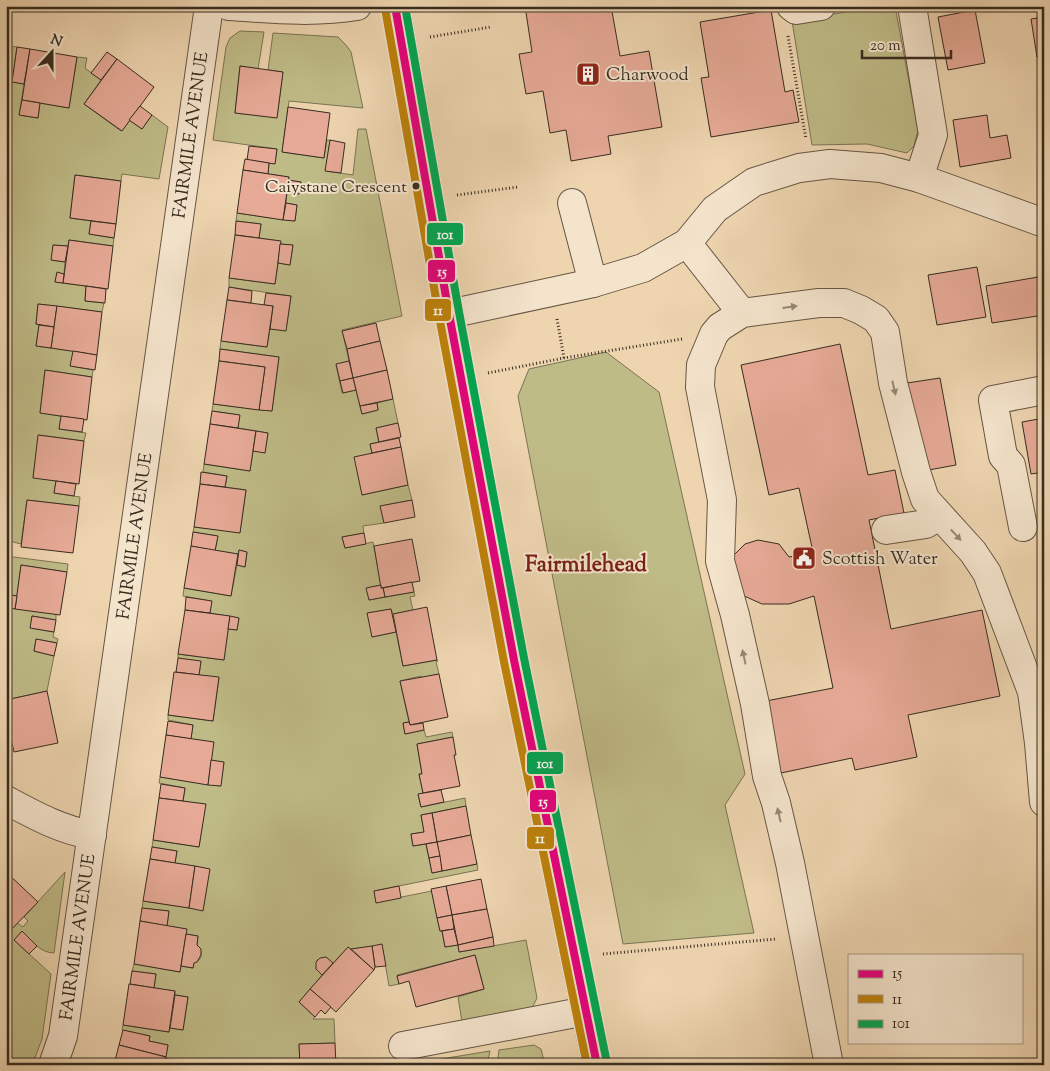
<svg xmlns="http://www.w3.org/2000/svg" width="1050" height="1071" font-family="'Sorts Mill Goudy',serif">
<rect width="100%" height="100%" fill="#eed5b0"/>
<filter id="stains"><feTurbulence type="fractalNoise" baseFrequency=".004" numOctaves="4"/><feColorMatrix values="0 0 0 0 .2 0 0 0 0 .09 0 0 0 0 .02 0 0 0 .5 -.17"/></filter>
<radialGradient id="worn" r=".72"><stop offset=".6" stop-color="#630" stop-opacity="0"/><stop offset="1" stop-color="#630" stop-opacity=".3"/></radialGradient>
<g fill="#bfbb87" stroke="#7b7454">
<path d="M882,6H895L918,130L914,146L907,153L867,144L812,145L792,21Z"/>
<path d="M240,31L264,32L258,69L240,66L235,113L277,117L283,72L268,70L273,33L338,37L346,45L351,52L363,108L289,101L282,152L324,158L327,140H330L326,171L353,175L358,129H366L402,316L342,330L349,361L336,365L342,393L356,390L362,414L378,410L377,403L393,399L398,423L376,428L379,442L370,444L372,453L362,495L408,485L412,500L381,506L384,523L363,526L364,533L342,537L345,548L373,542L381,585L367,588L369,600L414,592L415,596L410,597L413,610L393,614L391,609L368,613L372,637L396,632L403,666L437,660L438,661L436,662L439,674L422,678L421,676L400,681L409,722L403,723L405,734L424,730L426,737L452,732L453,737L417,744L422,774H419L423,793L418,795L421,807L465,798L466,806L421,815L424,832L411,834L413,846L426,844L432,873L477,864L478,870L374,891L376,902L432,891L440,931H442L445,947L458,945L459,952L526,940L537,998L532,1008L462,1022L458,997L484,989L475,955L397,975L399,984L389,986L382,945L351,949L348,947L333,963L326,957L317,960L316,969L322,975L299,1002L315,1017L313,1019H334L335,1043L299,1044L300,1065H183V1063L165,1058L168,1045L149,1041L150,1036L122,1030L123,1025L169,1032L170,1028L183,1030L188,997L175,995V991L154,988L156,974L132,971L134,964L180,972L181,966L193,968L194,963C203,960 203,952 197,945L198,936L186,934V929L167,926L169,911L142,908L143,901L203,910L209,869L175,863L177,851L152,847L153,840L199,847L205,805L183,801L185,788L159,783L160,777L220,786L224,763L211,760L191,739L193,725L168,720V715L213,721L219,678L199,675L201,662L178,658V654L224,660L228,629L237,630L239,618L210,613L211,601L183,596L184,588L231,596L237,565L245,567L247,552L239,550L238,554L215,551L218,536L193,532L194,527L240,532L246,490L225,487L227,476L203,472L204,464L250,471L253,451L265,452L268,433L238,428L239,415L212,411L213,404L272,411L279,357L220,349L221,341L267,347L270,329L286,330L291,296L229,287V278L275,284L278,263L290,265L293,245L280,244V241L259,238L261,224L236,221L237,213L295,221L297,205L286,203L287,192L299,194L301,182L288,180L289,177L268,174L269,163H275L277,149L213,140L226,47L230,38Z"/>
<path d="M10,46L17,47L12,82L24,84L19,115L38,118L40,103L69,108L77,57L87,58L85,68L101,80L84,104L121,131L129,120L142,129L152,115L168,127L159,179L122,174L121,181L75,175L70,218L91,221L89,234L114,238L113,246L69,240L68,246L53,245L52,260L65,262L64,274L57,273L55,282L86,286L85,301L104,303L102,312L38,304L36,324L39,325L36,346L73,351L71,366L93,370L92,377L45,370L40,413L61,416L59,429L86,433L84,441L39,435L33,477L56,481L54,493L80,497L79,506L27,500L21,544L6,540V77Z"/>
<path d="M606,352L659,392L745,774L725,805L754,933L623,944L518,396L529,369Z"/>
<path d="M6,556L68,564L67,572L21,565L17,596L6,594Z"/>
<path d="M6,607L56,614V620L32,616L31,628L54,632L53,637L58,639L57,643L36,639L34,651L54,656L47,691L6,700Z"/>
<path d="M65,872L54,953C40,953 31,940 22,932L14,940L51,974L42,1039L33,1063L31,1065H6V935L17,923L23,927L28,921L24,917Z"/>
<path d="M534,1045L541,1049L545,1065H497L499,1050Z"/>
<path d="M490,1051L487,1065H439L441,1059Z"/>
</g>
<g fill="#e7aa97" stroke="#372c20">
<path d="M525,6H611L620,56L649,51L662,127L608,136L611,154L571,161L566,130L550,133L543,91L526,94L519,54L532,52Z"/>
<path d="M771,10L785,92L793,90L799,122L711,137L701,78L709,77L700,22Z"/>
<path d="M975,10L985,63L948,70L938,17Z"/>
<path d="M1044,17V55L1037,57L1031,19Z"/>
<path d="M17,47L30,49L24,84L12,82Z"/>
<path d="M30,49L77,57L69,108L22,100Z"/>
<path d="M107,52L117,59L101,80L91,73Z"/>
<path d="M117,59L154,87L122,131L84,104Z"/>
<path d="M240,66L283,72L277,118L235,113Z"/>
<path d="M22,100L40,103L38,118L19,115Z"/>
<path d="M140,106L152,115L142,129L129,120Z"/>
<path d="M288,107L330,113L324,158L282,152Z"/>
<path d="M987,115L990,138L1007,135L1011,158L960,167L953,120Z"/>
<path d="M330,140L345,143L341,173L325,171Z"/>
<path d="M249,146L277,149L275,164L247,160Z"/>
<path d="M245,159L269,163L268,174L243,170Z"/>
<path d="M243,170L289,177L283,220L237,213Z"/>
<path d="M75,175L121,181L116,224L70,218Z"/>
<path d="M288,180L301,182L299,194L287,192Z"/>
<path d="M286,203L297,205L295,221L283,220Z"/>
<path d="M91,221L116,224L114,238L89,234Z"/>
<path d="M236,221L261,224L259,238L235,235Z"/>
<path d="M235,235L281,241L275,284L229,278Z"/>
<path d="M69,240L113,246L108,289L63,283Z"/>
<path d="M280,244L293,245L290,265L278,263Z"/>
<path d="M53,245L68,246L65,262L51,260Z"/>
<path d="M977,267L986,317L937,325L928,275Z"/>
<path d="M57,272L64,274L63,283L55,282Z"/>
<path d="M1044,276V315L992,323L986,286Z"/>
<path d="M86,286L106,289L105,303L85,301Z"/>
<path d="M229,287L252,291L251,303L227,300Z"/>
<path d="M266,293L291,296L286,331L270,329L273,306L264,305Z"/>
<path d="M227,300L273,306L267,347L221,341Z"/>
<path d="M38,304L57,306L54,327L36,324Z"/>
<path d="M57,306L102,312L97,355L51,348Z"/>
<path d="M376,323L380,341L347,349L342,331Z"/>
<path d="M39,325L54,327L51,348L36,346Z"/>
<path d="M380,341L387,370L353,378L347,349Z"/>
<path d="M840,344L868,475L895,470L904,513L869,520L891,629L982,610L1000,696L908,715L917,757L855,770L852,758L781,773L766,701L833,688L814,596L789,604H762L742,595L730,559L745,544L758,540L779,544L789,557L813,552L799,488L769,495L741,365Z"/>
<path d="M220,349L279,357L272,411L259,410L265,367L219,361Z"/>
<path d="M73,351L97,355L95,370L70,366Z"/>
<path d="M219,361L265,367L259,410L213,404Z"/>
<path d="M349,361L353,378L340,381L336,364Z"/>
<path d="M45,370L92,377L87,420L40,413Z"/>
<path d="M387,370L393,399L360,406L353,378Z"/>
<path d="M353,378L356,390L343,393L340,381Z"/>
<path d="M940,378L956,465L923,471L907,383Z"/>
<path d="M377,403L378,410L362,414L360,406Z"/>
<path d="M212,411L240,415L238,428L210,424Z"/>
<path d="M61,416L84,419L82,432L59,429Z"/>
<path d="M1044,418V472L1031,474L1022,422Z"/>
<path d="M398,423L401,437L379,442L376,428Z"/>
<path d="M210,424L256,431L250,471L204,464Z"/>
<path d="M256,431L268,433L265,453L253,451Z"/>
<path d="M38,435L84,441L79,484L33,478Z"/>
<path d="M399,438L401,447L372,453L370,444Z"/>
<path d="M401,447L408,485L362,495L354,457Z"/>
<path d="M201,472L227,476L225,487L200,484Z"/>
<path d="M56,481L76,484L74,496L54,493Z"/>
<path d="M200,484L246,490L240,533L194,527Z"/>
<path d="M27,500L79,506L73,553L21,547Z"/>
<path d="M412,500L415,517L384,523L380,506Z"/>
<path d="M193,532L218,536L215,551L191,546Z"/>
<path d="M364,533L366,544L345,548L342,537Z"/>
<path d="M412,539L420,581L381,588L374,546Z"/>
<path d="M191,546L238,554L231,596L184,588Z"/>
<path d="M239,550L247,552L245,567L237,565Z"/>
<path d="M21,565L67,572L60,615L15,609Z"/>
<path d="M412,582L414,592L385,597L383,588Z"/>
<path d="M381,585V588H383L385,597L369,600L366,588Z"/>
<path d="M6,594L17,596L15,609L6,607Z"/>
<path d="M186,597L212,601L210,613L185,610Z"/>
<path d="M427,607L437,660L403,666L393,614Z"/>
<path d="M391,609L396,632L372,637L367,613Z"/>
<path d="M185,610L230,616L224,660L178,654Z"/>
<path d="M32,616L56,620L54,632L30,628Z"/>
<path d="M230,616L239,618L237,630L228,629Z"/>
<path d="M36,639L57,643L54,656L34,651Z"/>
<path d="M178,658L201,661L199,675L176,672Z"/>
<path d="M174,672L219,677L213,721L168,715Z"/>
<path d="M439,674L448,717L410,725L400,681Z"/>
<path d="M47,691L58,743L14,752L6,717V700Z"/>
<path d="M168,721L193,725L191,739L166,735Z"/>
<path d="M409,722L410,725L423,723L424,730L405,734L403,723Z"/>
<path d="M166,735L214,742L208,785L160,777Z"/>
<path d="M453,737L456,755H454L460,786L423,793L419,774H422L417,744Z"/>
<path d="M211,760L224,762L221,786L208,785Z"/>
<path d="M161,784L185,788L183,801L159,798Z"/>
<path d="M441,790L444,802L421,807L418,794Z"/>
<path d="M159,798L206,804L199,847L153,840Z"/>
<path d="M466,806L471,835L437,842L432,813Z"/>
<path d="M432,813L437,842L413,846L411,834L424,832L421,815Z"/>
<path d="M471,835L477,864L442,871L437,842Z"/>
<path d="M437,842L440,856L429,858L426,844Z"/>
<path d="M152,847L177,851L175,863L150,859Z"/>
<path d="M440,856L442,871L432,873L429,858Z"/>
<path d="M150,859L195,866L189,908L143,901Z"/>
<path d="M195,866L210,869L203,911L189,908Z"/>
<path d="M6,872L38,902L6,935Z"/>
<path d="M481,879L487,909L452,915L446,886Z"/>
<path d="M399,886L401,898L376,903L374,891Z"/>
<path d="M446,886L452,915L437,918L431,889Z"/>
<path d="M142,908L169,911L167,926L140,921Z"/>
<path d="M487,909L493,937L458,945L452,915Z"/>
<path d="M452,915L454,929L440,931L437,918Z"/>
<path d="M140,921L187,929L180,972L134,964Z"/>
<path d="M454,929L458,945L445,947L442,931Z"/>
<path d="M22,931L37,946L29,954L14,940Z"/>
<path d="M186,934L198,936L197,945L201,949V955L197,962L194,963L193,968L181,966Z"/>
<path d="M493,937L494,946L459,952L458,945Z"/>
<path d="M382,944L386,966L375,967L372,946Z"/>
<path d="M372,946L375,967L374,970L351,949Z"/>
<path d="M348,947L374,970L336,1012L310,989Z"/>
<path d="M475,955L484,989L416,1007L409,981L399,984L397,976Z"/>
<path d="M326,957L333,963L322,975L316,969V962L320,958Z"/>
<path d="M132,971L156,974L154,988L130,984Z"/>
<path d="M129,984L175,991L169,1032L123,1025Z"/>
<path d="M310,989L331,1007L325,1014L321,1010L315,1017L299,1002Z"/>
<path d="M175,995L188,997L183,1030L170,1028Z"/>
<path d="M123,1030L150,1036L149,1041L168,1045L166,1057L119,1045Z"/>
<path d="M335,1043L336,1065H300L299,1044Z"/>
<path d="M119,1045L166,1057L164,1065H114Z"/>
<path d="M165,1058L183,1063V1065H164Z"/>
</g>
<g fill="none" stroke-linecap="round" stroke-linejoin="round">
<g stroke="#655644" stroke-width="30">
<g id="minor">
<path d="M229,6C272,9 315,13 357,6"/>
<path d="M791,6L796,10L821,6"/>
<path d="M912,6L933,135L919,178"/>
<path d="M572,203L593,283"/>
<path d="M687,243L742,313"/>
<path d="M449,314L593,283L643,268L687,243L715,209L754,182L799,168L830,164L881,168L919,178L1044,223"/>
<path d="M1023,527L1011,465L1003,456L993,400L1044,390"/>
<path d="M886,530L926,524L939,515"/>
<path d="M6,800C34,815 61,830 92,835"/>
<path d="M403,1046L586,1011"/>
<path d="M53,1065L63,1036L83,896L209,6"/>
<path d="M829,1065L790,863L776,803L767,776L755,704L735,615L720,561L722,500L700,387L701,365L714,334L720,327L742,313L819,303H844L861,310L876,319L885,332L893,383L916,472L925,499L973,552L987,573L1032,692L1039,743L1044,802"/>
</g>
</g>
<g stroke="#372c20" stroke-width="30">
<path id="major" d="M395,6L449,314L514,660L597,1065"/>
</g>
<g stroke="#372c20" stroke-width="3" stroke-dasharray="1 2.5" stroke-linecap="butt">
<path d="M788,36L806,139"/>
<path d="M430,37L491,27"/>
<path d="M457,195L518,187"/>
<path d="M557,319L564,358"/>
<path d="M488,373L564,358L682,339"/>
<path d="M603,954L776,939"/>
</g>
<use href="#minor" stroke="#f4e4cc" stroke-width="28"/>
<use href="#major" stroke="#e7ba78" stroke-width="28"/>
<g stroke="#f4e4cc" stroke-width="11">
<path id="bus-1" d="M395,6L449,314L514,660L597,1065"/>
</g>
<g stroke="#f4e4cc" stroke-width="11">
<path id="bus-2" d="M385,8L439,316L504,662L587,1065"/>
</g>
<g stroke="#f4e4cc" stroke-width="11">
<path id="bus-3" d="M405,6L459,312L524,658L607,1063"/>
</g>
<use href="#bus-1" stroke="#e5007d" stroke-width="8"/>
<use href="#bus-2" stroke="#bd810a" stroke-width="8"/>
<use href="#bus-3" stroke="#00a651" stroke-width="8"/>
</g>
<defs><path id="oneway-solid" d="M-6-.8H1V-3.2L6.5 0L1 3.2V.8H-6Z" transform="scale(1.25)"/></defs>
<g fill="#968876">
<use href="#oneway-solid" transform="translate(790 307) rotate(-8)"/>
<use href="#oneway-solid" transform="translate(894 388) rotate(77)"/>
<use href="#oneway-solid" transform="translate(956 535) rotate(47)"/>
<use href="#oneway-solid" transform="translate(744 657) rotate(-102)"/>
<use href="#oneway-solid" transform="translate(779 815) rotate(-103)"/>
</g>
<defs>
<g id="building-square" transform="scale(1.25)"><rect x="-9" y="-9" width="18" height="18" rx="4" fill="#8f2418" stroke="#f4e4cc"/><path d="M-4-6H4V6H1V3H-1V6H-4ZM-2.5-4.3h1.7v1.8h-1.7ZM.8-4.3h1.7v1.8H.8ZM-2.5-1h1.7V.8h-1.7ZM.8-1h1.7V.8H.8Z" fill="#fff"/></g>
<g id="civic-square" transform="scale(1.25)"><rect x="-9" y="-9" width="18" height="18" rx="4" fill="#8f2418" stroke="#f4e4cc"/><path d="M-.6-6.5H3V-4.5H.6V-3L4-1V1h2V6H-6V1h2V-1L-.6-3ZM-1.2 2.5V6h2.4V2.5Z" fill="#fff"/></g>
</defs>
<g fill-rule="evenodd">
<use href="#building-square" x="588" y="74"/>
<use href="#civic-square" x="804" y="558"/>
</g>
<circle fill="#372c20" stroke="#f4e4cc" stroke-width="2" cx="416" cy="186" r="4.5"/>
<g text-anchor="middle" stroke-width="4" stroke-linejoin="round" paint-order="stroke">
<g font-size="17" fill="#372c20" stroke="#f4e4cc" text-anchor="end">
<text x="407" y="192">Caiystane Crescent</text>
</g>
<g font-size="18" fill="#372c20" stroke="#f4e4cc" text-anchor="start">
<text x="606" y="80">Charwood</text>
<text x="822" y="564">Scottish Water</text>
</g>
<g font-size="18" fill="#372c20" stroke="#f4e4cc">
<text transform="translate(190 135) rotate(-82)" y="6">FAIRMILE AVENUE</text>
<text transform="translate(134 536) rotate(-82)" y="6">FAIRMILE AVENUE</text>
<text transform="translate(77 937) rotate(-82)" y="6">FAIRMILE AVENUE</text>
</g>
<g font-size="22" font-weight="bold" fill="#7a1f14" stroke="#f4e4cc">
<text x="586" y="571">Fairmilehead</text>
</g>
</g>
<g stroke="#f4e4cc" stroke-width="2">
<rect x="426" y="222" width="38" height="24" rx="5" fill="#00a651"/>
<rect x="427" y="259" width="29" height="24" rx="5" fill="#e5007d"/>
<rect x="424" y="298" width="28" height="24" rx="5" fill="#bd810a"/>
<rect x="526" y="751" width="38" height="24" rx="5" fill="#00a651"/>
<rect x="529" y="789" width="28" height="24" rx="5" fill="#e5007d"/>
<rect x="526" y="826" width="29" height="24" rx="5" fill="#bd810a"/>
</g>
<g font-size="14" text-anchor="middle" font-weight="bold" fill="#fff">
<text x="445" y="239">101</text>
<text x="442" y="276">15</text>
<text x="438" y="315">11</text>
<text x="545" y="768">101</text>
<text x="543" y="806">15</text>
<text x="540" y="843">11</text>
</g>
<rect width="1050" height="1071" fill="none" stroke="#eed5b0" stroke-width="25"/>
<rect x="8" y="8" width="1035" height="1056" fill="none" stroke="#372c20" stroke-width="2.5"/>
<rect x="12" y="12" width="1025" height="1046" fill="none" stroke="#372c20"/>
<rect x="848" y="954" width="175" height="90" fill="#f4e4cc" stroke="#a89a87"/>
<rect x="858" y="970" width="25" height="8" fill="#e5007d" stroke="#a89a87"/>
<text x="892" y="978" font-size="15" fill="#372c20">15</text>
<rect x="858" y="995" width="25" height="8" fill="#bd810a" stroke="#a89a87"/>
<text x="892" y="1004" font-size="15" fill="#372c20">11</text>
<rect x="858" y="1020" width="25" height="8" fill="#00a651" stroke="#a89a87"/>
<text x="892" y="1028" font-size="15" fill="#372c20">101</text>
<g transform="translate(52 52) rotate(21)" stroke="#f4e4cc" stroke-width="4" paint-order="stroke">
<path d="M0-4L9 19L0 12L-9 19Z" fill="#372c20"/>
<text y="-8" font-size="14" font-weight="bold" text-anchor="middle" fill="#372c20">N</text>
</g>
<path d="M862 50v8h89v-8" fill="none" stroke="#372c20" stroke-width="2.5"/>
<text x="870" y="50" font-size="15" fill="#372c20" stroke="#f4e4cc" stroke-width="4" paint-order="stroke">20 m</text>
<rect width="100%" height="100%" filter="url(#stains)"/>
<rect width="100%" height="100%" fill="url(#worn)"/>
</svg>
